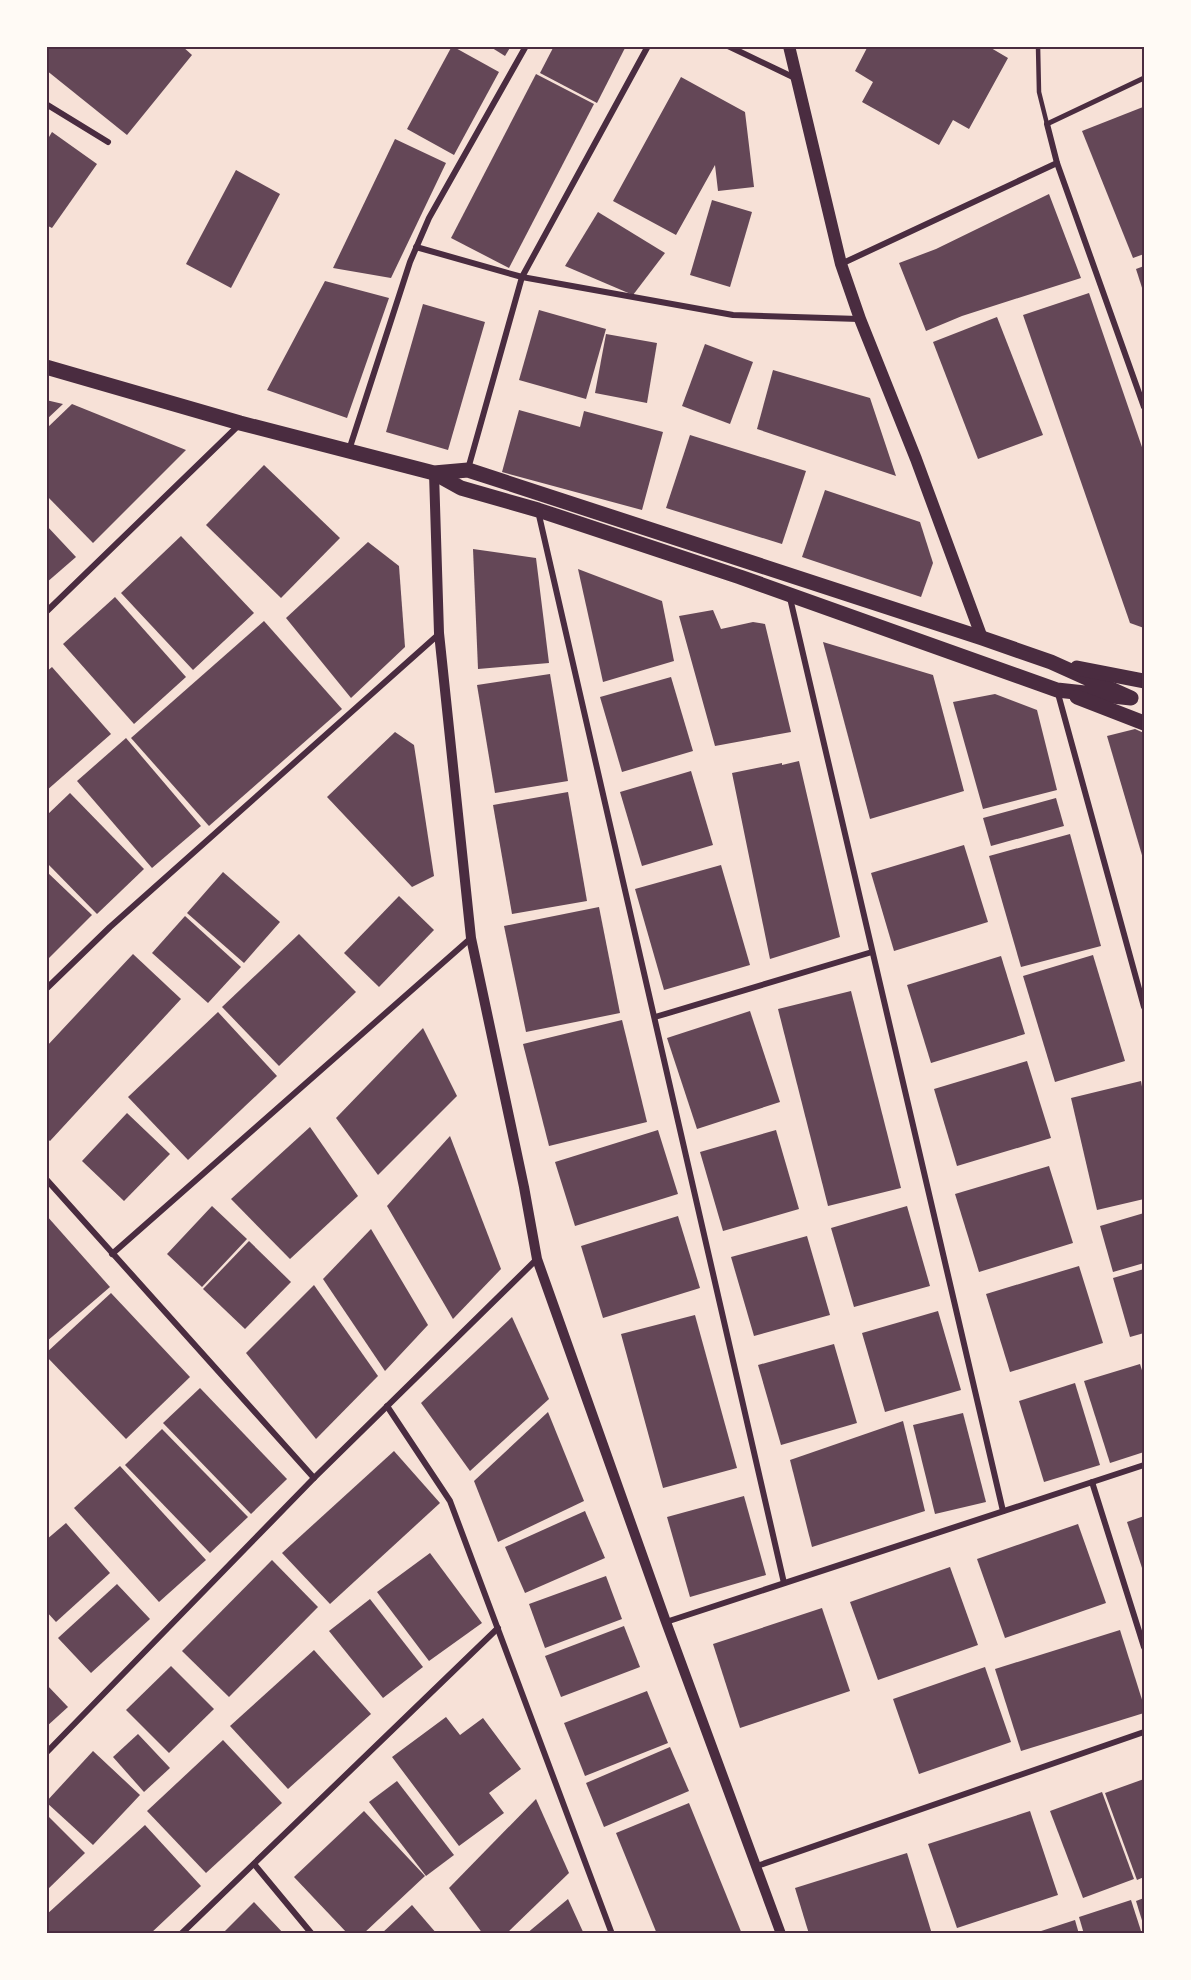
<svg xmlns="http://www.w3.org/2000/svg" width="1191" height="1980" font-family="'Golos Text',sans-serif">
<rect width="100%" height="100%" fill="#f7e1d7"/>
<g fill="#644757">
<path d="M46,46H182L192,55L127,135L46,70Z"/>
<path d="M452,46L499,72L454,155L407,129Z"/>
<path d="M489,46H511L505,56Z"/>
<path d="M554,46H626L597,103L540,73Z"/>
<path d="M868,46H992L991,48L1008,58L969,129L953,120L939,145L862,102L873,82L855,71Z"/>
<path d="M536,74L594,104L509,268L451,238Z"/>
<path d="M681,77L745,112L754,187L718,191L715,165L676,235L613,201Z"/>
<path d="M1143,107L1144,111V254L1133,258L1082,131Z"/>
<path d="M52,132L97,164L52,228L46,225V142Z"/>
<path d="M395,139L446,163L391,278L333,268Z"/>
<path d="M236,170L280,194L231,288L186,264Z"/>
<path d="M1049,194L1081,278L962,316L926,331L899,263L936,249Z"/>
<path d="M712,200L752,212L730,287L690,275Z"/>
<path d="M598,212L665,253L633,295L565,266Z"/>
<path d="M1144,266V294L1136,269Z"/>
<path d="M325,281L389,298L347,418L267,390Z"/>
<path d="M1089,293L1144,453V628L1130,623L1023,315Z"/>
<path d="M423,304L485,322L448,450L386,432Z"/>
<path d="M539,310L606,329L586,399L519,380Z"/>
<path d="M997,317L1043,435L978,459L933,342Z"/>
<path d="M606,334L657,343L647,403L595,393Z"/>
<path d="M705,344L753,362L730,424L682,406Z"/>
<path d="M773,370L870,398L896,476L757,429Z"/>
<path d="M46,400L63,404L46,420Z"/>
<path d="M72,404L186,450L93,543L46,495V429Z"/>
<path d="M519,410L580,427L584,411L663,432L642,510L502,472Z"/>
<path d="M690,435L806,471L782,544L666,508Z"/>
<path d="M264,465L340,538L281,598L206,525Z"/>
<path d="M825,490L920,522L933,563L921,597L802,557Z"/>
<path d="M46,525L76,557L46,583Z"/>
<path d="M181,536L254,613L193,670L121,593Z"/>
<path d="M368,542L399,566L405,647L351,698L286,618Z"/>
<path d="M473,549L536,558L549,663L478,669Z"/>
<path d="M578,569L662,601L674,661L603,682Z"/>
<path d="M115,597L186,677L134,724L63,644Z"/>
<path d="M713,610L721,629L753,622L765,624L791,732L715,746L679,616Z"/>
<path d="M264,621L342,709L209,826L131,738Z"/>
<path d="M823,642L933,675L964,791L870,819Z"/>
<path d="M52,667L111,734L46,791V672Z"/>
<path d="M550,674L568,781L495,793L477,685Z"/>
<path d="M671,677L693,751L622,772L600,697Z"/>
<path d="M995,694L1037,710L1057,790L983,809L953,702Z"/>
<path d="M1135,729L1144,733V862L1107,736Z"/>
<path d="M395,732L414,745L434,876L412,887L327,797Z"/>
<path d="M126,738L201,826L152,868L77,781Z"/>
<path d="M799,761L840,937L770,959L732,773L782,763V765Z"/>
<path d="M691,771L713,845L642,866L620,792Z"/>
<path d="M568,792L587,901L512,914L493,805Z"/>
<path d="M70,793L144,869L97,914L46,862V816Z"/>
<path d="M1056,798L1064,826L991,846L983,818Z"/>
<path d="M1070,834L1101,946L1021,967L989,856Z"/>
<path d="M964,845L988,922L894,951L871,873Z"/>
<path d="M721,865L750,965L664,990L635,889Z"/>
<path d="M46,871L92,915L46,961Z"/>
<path d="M223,872L280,922L244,963L187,913Z"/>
<path d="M399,896L434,930L379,987L344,953Z"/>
<path d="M599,907L620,1013L526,1032L504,926Z"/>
<path d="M185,916L241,967L208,1003L152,953Z"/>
<path d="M299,934L356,992L279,1066L222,1007Z"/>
<path d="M133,954L181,999L50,1141L46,1138V1047Z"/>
<path d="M1093,955L1125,1061L1055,1082L1023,976Z"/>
<path d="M1001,956L1025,1034L931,1063L907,985Z"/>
<path d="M851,991L901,1188L828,1206L778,1009Z"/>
<path d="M750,1011L780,1102L697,1129L667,1038Z"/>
<path d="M218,1012L277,1076L188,1160L128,1097Z"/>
<path d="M622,1020L647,1122L549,1146L523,1044Z"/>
<path d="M423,1028L457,1096L378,1175L336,1118Z"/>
<path d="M1027,1061L1051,1138L957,1166L934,1089Z"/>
<path d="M1141,1081L1144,1098V1199L1097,1210L1071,1098Z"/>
<path d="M127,1113L170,1154L124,1201L82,1161Z"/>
<path d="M310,1127L358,1196L290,1259L231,1199Z"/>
<path d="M658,1130L678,1194L575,1226L555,1162Z"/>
<path d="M776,1130L799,1209L723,1231L700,1152Z"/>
<path d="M450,1136L501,1269L453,1319L387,1206Z"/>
<path d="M1049,1166L1073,1243L979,1272L955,1194Z"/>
<path d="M212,1206L247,1239L202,1287L167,1254Z"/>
<path d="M907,1206L930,1286L854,1307L831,1228Z"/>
<path d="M1144,1213V1263L1113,1272L1100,1226Z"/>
<path d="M46,1215L110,1287L46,1342Z"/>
<path d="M678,1216L700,1288L603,1318L581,1246Z"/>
<path d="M371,1229L428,1325L385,1371L323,1279Z"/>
<path d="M807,1236L830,1315L754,1336L731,1257Z"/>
<path d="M249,1241L291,1282L245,1329L203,1289Z"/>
<path d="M1079,1266L1103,1343L1010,1372L986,1294Z"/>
<path d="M1144,1269V1333L1130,1337L1113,1278Z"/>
<path d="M314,1285L378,1376L316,1439L246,1353Z"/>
<path d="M111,1293L190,1377L126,1439L46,1356V1353Z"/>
<path d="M938,1311L961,1390L885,1412L862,1333Z"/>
<path d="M695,1315L737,1468L663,1488L621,1334Z"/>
<path d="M512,1317L549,1399L470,1471L421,1403Z"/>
<path d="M834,1344L857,1423L781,1445L758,1365Z"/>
<path d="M1140,1364L1144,1377V1452L1110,1463L1084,1381Z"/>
<path d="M1075,1383L1100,1465L1044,1482L1019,1401Z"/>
<path d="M200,1388L287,1479L251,1514L163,1423Z"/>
<path d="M548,1412L584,1501L498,1542L474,1481Z"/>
<path d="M963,1413L986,1502L935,1514L913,1425Z"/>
<path d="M903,1421L925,1511L812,1547L790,1460Z"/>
<path d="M162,1429L248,1517L210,1553L125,1465Z"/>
<path d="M394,1451L440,1503L330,1604L282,1553Z"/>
<path d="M120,1466L206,1560L159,1602L74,1508Z"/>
<path d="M744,1496L766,1575L690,1597L667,1517Z"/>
<path d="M585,1511L605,1558L525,1593L505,1547Z"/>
<path d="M1144,1516V1574L1127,1522Z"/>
<path d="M66,1523L110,1573L56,1622L46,1611V1540Z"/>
<path d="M1078,1524L1106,1603L1005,1638L977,1559Z"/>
<path d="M430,1553L482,1623L429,1661L377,1592Z"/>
<path d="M272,1560L318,1607L229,1697L182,1651Z"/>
<path d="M950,1567L978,1645L878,1680L850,1602Z"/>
<path d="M606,1576L622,1619L545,1648L529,1604Z"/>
<path d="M117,1584L150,1619L91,1673L58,1638Z"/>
<path d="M370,1599L423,1667L383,1698L329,1631Z"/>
<path d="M822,1608L850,1691L740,1728L713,1644Z"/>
<path d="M624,1626L640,1667L561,1697L545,1656Z"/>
<path d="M1120,1630L1144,1706V1713L1021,1751L995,1669Z"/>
<path d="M314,1650L371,1714L288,1789L230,1726Z"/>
<path d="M171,1666L214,1709L169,1753L126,1710Z"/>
<path d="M985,1667L1011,1742L919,1774L893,1699Z"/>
<path d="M46,1684L68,1707L46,1727Z"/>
<path d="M647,1691L668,1743L585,1776L564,1723Z"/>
<path d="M446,1717L460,1735L483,1718L521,1769L489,1793L504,1813L459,1846L392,1757Z"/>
<path d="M138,1734L170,1768L144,1792L113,1757Z"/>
<path d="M223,1740L282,1803L206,1873L147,1811Z"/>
<path d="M670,1747L689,1791L604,1827L586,1783Z"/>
<path d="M93,1751L140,1795L93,1845L46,1802Z"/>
<path d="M1144,1779V1877L1137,1880L1105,1793Z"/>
<path d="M397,1781L454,1855L426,1876L369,1802Z"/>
<path d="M1102,1792L1134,1879L1083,1898L1050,1811Z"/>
<path d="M536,1799L569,1873L506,1934H483L449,1888Z"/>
<path d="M689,1803L742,1934H657L616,1833Z"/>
<path d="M364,1811L425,1876L363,1934H348L294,1877Z"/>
<path d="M1030,1811L1058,1895L957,1928L928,1844Z"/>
<path d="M46,1814L85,1853L46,1891Z"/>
<path d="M145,1825L201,1886L150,1934H46V1915Z"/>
<path d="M907,1853L932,1934H809L795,1888Z"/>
<path d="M1144,1898V1927L1136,1901Z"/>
<path d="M568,1899L584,1934H526Z"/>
<path d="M1131,1900L1142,1934H1084L1079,1917Z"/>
<path d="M254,1902L284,1934H222Z"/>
<path d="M412,1905L437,1934H381Z"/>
<path d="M1075,1920L1079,1934H1035V1933Z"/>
</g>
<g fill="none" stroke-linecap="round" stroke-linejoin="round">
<path stroke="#4a2c40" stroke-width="4.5" d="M1038,46L1039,92L1047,124"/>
<path stroke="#4a2c40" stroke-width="5" d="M1047,124L1144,78"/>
<g stroke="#4a2c40" stroke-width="6">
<path d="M728,46L797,79"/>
<path d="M46,104L108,142"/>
<path d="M1047,124L1057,163L1144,407"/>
<path d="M416,247L522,277L733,315L859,319"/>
<path d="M841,264L1057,163"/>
<path d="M349,450L410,262L429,218L526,46"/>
<path d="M468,469L522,277L648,46"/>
<path d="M538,511L784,1583"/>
<path d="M790,598L1003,1511"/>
<path d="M46,612L240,424"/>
<path d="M1057,690L1144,1007"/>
<path d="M46,989L110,927L439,634"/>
<path d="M655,1017L872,952"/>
<path d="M46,1179L314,1478"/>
<path d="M112,1254L471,938"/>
<path d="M387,1406L450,1501L612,1934"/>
<path d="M1092,1482L1144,1647"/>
<path d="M666,1622L1144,1465"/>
<path d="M46,1753L314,1478L537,1259"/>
<path d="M254,1864L312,1934"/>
<path d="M757,1866L1144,1732"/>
<path d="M181,1934L498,1628"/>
</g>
<path stroke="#4a2c40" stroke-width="10" d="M434,473L439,633L471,938L524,1187L537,1259L666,1622L781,1934"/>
<path stroke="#4a2c40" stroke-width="12" d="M789,46L841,264L860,319L916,459L982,638"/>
<g stroke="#4a2c40" stroke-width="15">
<path d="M46,367L240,423L434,473L461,488L538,510L740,577L1057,690L1131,698L1051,662L982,638L468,470L434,473"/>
<path d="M1077,668L1144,681"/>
<path d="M1077,697L1144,723"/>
</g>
</g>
<rect width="1191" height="1980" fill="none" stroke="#fffaf5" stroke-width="96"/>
<rect x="48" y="48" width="1095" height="1884" fill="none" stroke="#4a2c40" stroke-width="2"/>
</svg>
